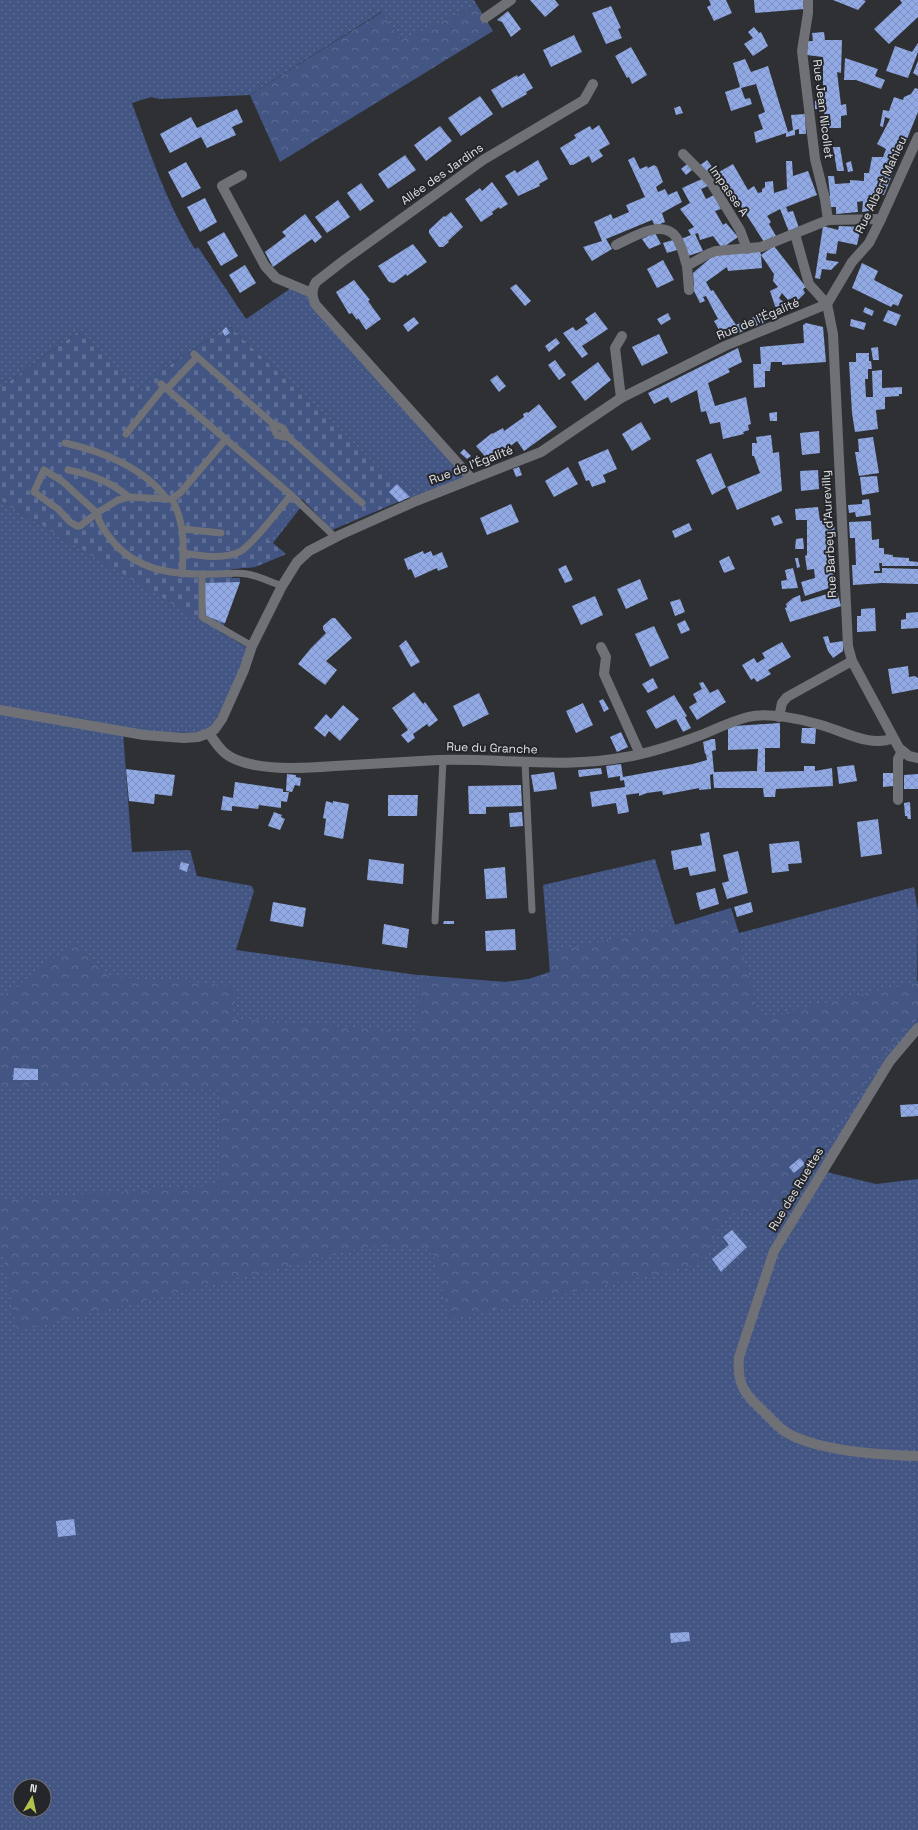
<svg xmlns="http://www.w3.org/2000/svg" width="918" height="1830" font-family="'Space Grotesk',sans-serif">
<defs>
<pattern id="green-dots" width="8" height="8" patternUnits="userSpaceOnUse"><rect width="8" height="8" fill="#425583"/><path d="M2 2h.1M6 6h.1" fill="none" stroke="#5d6d94" stroke-width="1.8" stroke-linecap="round"/></pattern>
<pattern id="forest-crowns" width="20" height="18" patternUnits="userSpaceOnUse"><rect width="20" height="18" fill="#425583"/><path d="M2 6a3 3 0 1 1 6 0M12 15a3 3 0 1 1 6 0" fill="none" stroke="#5d6d94"/></pattern>
<pattern id="cemetery-stones" width="16" height="16" patternUnits="userSpaceOnUse"><rect width="16" height="16" fill="#425583"/><path d="M2 7V4a2 2 0 0 1 4 0v3zM10 15v-3a2 2 0 0 1 4 0v3z" fill="#5d6d94"/></pattern>
<pattern id="building-cross-hatch" width="8" height="8" patternUnits="userSpaceOnUse"><rect width="8" height="8" fill="#91aae6"/><path d="M0 0l8 8M0 8l8-8" fill="none" stroke="#7e90be"/></pattern>
</defs>
<rect width="100%" height="100%" fill="#2e3034"/>
<g fill="url(#green-dots)" fill-rule="evenodd">
<path d="M0,0H474L477,5L400,42L381,12L250,95L159,99L151,97L132,103C150,153 167,204 195,249L198,247L246,319L294,286L312,293L472,479L415,502L229,326L162,370L141,392L78,332L0,388Z"/>
<path d="M0,500L251,650L209,733L123,732L132,852L190,850L197,876L252,886L254,891L236,950L439,978L505,982L529,979L550,972L543,885L655,859L675,925L731,908L739,933L914,887L918,911L917,998L918,1028L822,1171L876,1184L918,1179V1830H0ZM20,1786H44V1810H20Z"/>
<path d="M298,504L301,507L273,543L286,554L255,567L231,569Z"/>
</g>
<g fill="url(#forest-crowns)">
<path d="M477,5L493,31L280,162L250,95L382,12L400,41Z"/>
<path d="M731,908L760,1018L918,981V1018L879,1061L785,1205L725,1215L701,1264L450,1319L432,1250L371,1246L17,1331L0,1243V1200L218,1185L221,1090L0,1086V998L76,942L109,977L196,982L235,987L233,1018L417,1033L419,975L505,982L529,979L550,972L549,953L675,925Z"/>
</g>
<path fill="url(#cemetery-stones)" d="M229,326L410,497L332,530L302,499L268,540L286,554L255,567L231,569L232,578H240V582L221,633L0,500V388L78,332L141,391L162,370Z"/>
<g fill="url(#building-cross-hatch)">
<path d="M530,0H555L559,5L545,17Z"/>
<path d="M709,0H726L732,13L714,21L707,7L711,5Z"/>
<path d="M754,0H803L804,9L755,13Z"/>
<path d="M833,0H863L866,1L858,10Z"/>
<path d="M900,0H918V17L889,44L874,29L902,3Z"/>
<path d="M611,6L621,28L618,29L622,38L606,44L592,13Z"/>
<path d="M508,11L521,29L511,37L502,22L497,20Z"/>
<path d="M754,27L759,33L761,32L768,46L753,56L744,44L753,38L748,32Z"/>
<path d="M824,32L825,40H842L841,73L837,72L841,105L846,104L847,115L841,116V128H825L824,109H815V101L823,99V57L807,55L808,41H813L812,33Z"/>
<path d="M574,35L582,52L551,67L543,50Z"/>
<path d="M918,43V52L908,78L886,71L895,46L912,52Z"/>
<path d="M631,47L647,75L632,84L629,77L627,78L615,56Z"/>
<path d="M845,58L878,69L875,76L885,80L881,89L856,80H844Z"/>
<path d="M745,59L751,72L768,66L788,132L793,130L791,115L805,114L806,134H799V129L795,130V135L786,137V133L756,143L754,132L763,129L758,115L765,112L756,84L741,88L745,99L750,98L752,104L731,111L725,92L740,87L733,63Z"/>
<path d="M918,61V76L913,73Z"/>
<path d="M524,73L533,88L526,92L527,94L502,108L491,90L517,75L518,77Z"/>
<path d="M915,88L918,89V112L884,195H872L870,211L862,212L863,201L857,202L858,212L836,214V207H831L828,196H830L828,176H834L835,184L850,183V180L864,181V173H869L872,157H883L886,149L877,144L890,119L885,117L883,127L880,126L883,110L889,111L894,97L903,100L904,97L911,94Z"/>
<path d="M480,96L493,114L461,136L448,118Z"/>
<path d="M680,106L683,113L676,115L674,108Z"/>
<path d="M237,109L243,122L232,127L236,135L207,148L201,137L170,153L160,134L191,117L197,128Z"/>
<path d="M599,125L610,144L599,150L603,156L592,163L589,156L573,165H570L560,148L576,138L574,135L590,126L592,130Z"/>
<path d="M440,126L452,141L426,161L414,145Z"/>
<path d="M833,147H840L844,171H837Z"/>
<path d="M405,155L416,170L388,189L378,174Z"/>
<path d="M634,157L640,169L647,166L648,168L654,165L657,167L663,182L656,187L658,192L665,189L668,195L677,191L682,202L662,213L665,222L655,226L652,220L606,239L612,249L592,261L583,247L602,241L594,222L611,214L613,219L629,212L626,205L645,197L628,160Z"/>
<path d="M538,160L548,179L539,184L540,186L518,196L505,176L515,170L517,173Z"/>
<path d="M707,160L718,175L712,180L699,166Z"/>
<path d="M786,161H792L793,176L808,171L817,195L786,207L788,212L793,211L799,228L789,232L780,209L767,216L771,222L769,224L776,236L764,242L719,172L733,164L748,190L754,186L758,193L762,192V189L765,187V182L773,181L774,193L787,189Z"/>
<path d="M851,161L853,171L848,172L846,163Z"/>
<path d="M186,162L201,188L182,198L168,172Z"/>
<path d="M687,164L692,170L686,175L681,169Z"/>
<path d="M704,178L708,186L701,189L706,199L714,195L721,209L715,211L723,225L726,223L738,237L722,248L713,236L700,240L698,233L695,234L703,251L688,256L681,239L691,235L688,230L694,227L680,209L690,203L682,188Z"/>
<path d="M492,182L508,204L500,209L499,207L492,212L493,214L481,222L465,199L480,188L482,191Z"/>
<path d="M361,183L374,201L360,211L347,193Z"/>
<path d="M205,198L217,222L200,232L187,207Z"/>
<path d="M338,200L350,217L327,233L315,217Z"/>
<path d="M451,212L463,227L448,241L449,242L443,247H439L429,233V230L444,216L445,217Z"/>
<path d="M305,214L322,237L315,243L312,239L273,267L265,252L286,236L282,232Z"/>
<path d="M823,226L838,230L839,226L861,227L857,245L838,241L836,254L827,253L826,260L839,262L831,270L822,269L820,279L815,278Z"/>
<path d="M224,232L238,256L221,266L207,242Z"/>
<path d="M655,233L661,244L649,249L642,239Z"/>
<path d="M673,240L677,250L667,253L663,243Z"/>
<path d="M413,244L427,262L407,276L406,274L394,283L389,282L378,266Z"/>
<path d="M774,246L806,287L803,289L805,293L796,302L792,298L788,300L782,293L779,298L790,308L782,314L775,306L770,291L778,287L773,281L774,274L761,255L762,268L728,271L727,267L706,282L711,291L713,290L736,325L754,317L755,319L763,315L765,322L724,339L714,321L718,319L706,296L703,297L705,301L700,303L692,287L694,286L693,273L715,254L760,251L761,255Z"/>
<path d="M663,260L674,280L657,288L647,269Z"/>
<path d="M862,263L878,271L874,280L903,295L898,306L893,304L891,307L852,288Z"/>
<path d="M245,265L256,283L240,293L229,275Z"/>
<path d="M354,280L370,300L368,301L381,319L366,330L358,318L357,320L352,313L349,314L336,292Z"/>
<path d="M516,284L531,301L525,306L510,288Z"/>
<path d="M865,307L874,311L872,316L863,312Z"/>
<path d="M888,310L901,315L896,326L883,321Z"/>
<path d="M595,312L608,329L582,346L588,354L582,358L563,333L573,327L576,331L588,323L585,319Z"/>
<path d="M668,313L671,319L661,325L657,319Z"/>
<path d="M414,317L419,323L408,332L403,325Z"/>
<path d="M851,319L866,323L864,330L850,326Z"/>
<path d="M806,323L823,327L826,362L782,365V362H771L770,371H765V387L754,388L753,364H761L760,347L804,343L803,325Z"/>
<path d="M226,327L230,333L225,336L222,331Z"/>
<path d="M659,334L668,353L642,366L632,347Z"/>
<path d="M556,338L560,343L549,352L545,346Z"/>
<path d="M878,347L879,360H873L871,348Z"/>
<path d="M738,348L742,362L728,369L730,372L708,383L715,406L746,397L751,424L748,425L749,430L743,432L744,434L723,439L720,422L710,424L706,411L701,412L697,390L671,403L668,397L654,404L648,393Z"/>
<path d="M856,353H869V361H871L872,369H868V379H865L866,397H873L872,371L882,370V388L902,387V394H899V396L885,397V409L876,410L878,429L855,432L852,413L849,362H856Z"/>
<path d="M555,360L566,375L559,380L548,365Z"/>
<path d="M598,362L611,380L585,401L571,382Z"/>
<path d="M497,375L506,386L499,392L490,380Z"/>
<path d="M539,404L557,427L524,451L517,441L490,462L476,446L492,433V434L503,428L504,431L524,417L523,414L527,412L528,413Z"/>
<path d="M777,412V421H770L769,413Z"/>
<path d="M641,422L651,439L632,451L622,434Z"/>
<path d="M819,431L820,453L802,455L800,433Z"/>
<path d="M771,435L773,453L779,452L782,491L737,510L727,487L760,473L754,456H752V443H757L756,437Z"/>
<path d="M873,437L879,473L859,476L855,452H859L858,439Z"/>
<path d="M464,449L471,456L467,459L460,453Z"/>
<path d="M608,449L617,469L603,475L606,482L592,487L589,480L586,481L578,462Z"/>
<path d="M711,453L726,487L712,495L696,460Z"/>
<path d="M519,467L522,475L516,477L513,469Z"/>
<path d="M568,467L578,484L554,497L545,481Z"/>
<path d="M818,470L819,489L801,491L800,471Z"/>
<path d="M877,476L879,492L862,495L860,477Z"/>
<path d="M397,484L410,497L399,502L389,492Z"/>
<path d="M869,499L871,515L856,517L855,512L849,513L848,505L862,504V500Z"/>
<path d="M511,504L519,522L487,535L480,518Z"/>
<path d="M818,507L820,521L826,520V525L834,524L835,538H829L835,586L805,596L801,582L815,578L814,569L807,570L805,556L807,555V520H796L795,509Z"/>
<path d="M779,515L783,523L774,526L771,518Z"/>
<path d="M871,521L872,540L879,539V548H884V554L893,555V557L909,558V561L918,562V566H882V563H879L880,571H874V573H882V568L918,569V584L882,583L853,585L852,565H856L855,538H850L849,522Z"/>
<path d="M689,523L692,530L675,538L672,531Z"/>
<path d="M803,538L804,549H795L796,539Z"/>
<path d="M423,551L424,554L431,551L433,556L442,552L448,567L438,571L437,568L415,578L411,569L408,570L404,559Z"/>
<path d="M729,556L735,569L724,573L719,561Z"/>
<path d="M795,558H798L800,567L797,568Z"/>
<path d="M566,565L573,580L565,583L558,569Z"/>
<path d="M793,568L798,588L782,589L781,581L787,580L785,570Z"/>
<path d="M640,579L648,599L626,609L617,589Z"/>
<path d="M240,582L225,623L206,616L204,583Z"/>
<path d="M837,591L841,606L790,622L785,608L787,607L786,604L793,598L800,595L801,602Z"/>
<path d="M595,596L603,615L581,625L572,606Z"/>
<path d="M680,599L685,612L675,616L670,602Z"/>
<path d="M875,608L876,631L857,632V616H861V609Z"/>
<path d="M918,612V628L901,629V620L906,619V613Z"/>
<path d="M332,618H335L352,638L326,661L337,670L325,685L298,664L311,648L326,633L323,629V626Z"/>
<path d="M685,620L690,630L681,634L677,624Z"/>
<path d="M654,626L669,658L650,667L635,634Z"/>
<path d="M828,636L830,643L843,641V651L833,658L828,651L823,637Z"/>
<path d="M406,640L420,662L411,667L399,646Z"/>
<path d="M782,642L791,657L768,670L771,674L757,682L754,678L751,680L742,665L754,658L757,663L765,658L762,653Z"/>
<path d="M908,666L909,677L915,676L918,678V689L892,694L888,669Z"/>
<path d="M653,678L658,688L648,693L642,684Z"/>
<path d="M703,682L710,693L718,689L726,702L697,720L689,707L697,702L693,694L702,689L699,683Z"/>
<path d="M414,692L423,704L425,702L438,720L429,727L427,724L413,734L415,738L408,743L401,735L408,730L392,708Z"/>
<path d="M479,693L489,714L463,727L453,706Z"/>
<path d="M674,695L687,716L685,717L691,728L683,732L676,719L656,729L646,711Z"/>
<path d="M603,699L609,709L604,712L599,701Z"/>
<path d="M583,703L593,725L576,733L566,711Z"/>
<path d="M343,705L359,719L340,741L329,731L325,737L314,728L326,714L331,719Z"/>
<path d="M780,723V748H765V772L804,771V766H815V771L832,768L833,786L776,789L775,797H764L763,788H714L713,774L710,775L711,789L699,790V788L663,795L662,791L647,793L639,796V793L626,795L629,812L618,814L616,803L592,807L590,792L625,787L624,780L620,781V776L608,778L606,766L621,764L623,777L693,764L707,760L706,754H705L703,742L712,739H715L716,750L712,751L714,772L757,771L758,749L728,750V729L735,726Z"/>
<path d="M802,728H816L815,744L801,743Z"/>
<path d="M621,732L628,747L617,752L610,737Z"/>
<path d="M854,765L857,781L839,784L837,767Z"/>
<path d="M601,768L602,774L579,777L578,770Z"/>
<path d="M126,769L175,775L172,796L155,794L154,804L129,801Z"/>
<path d="M554,772L557,789L534,792L531,775Z"/>
<path d="M883,773H893V786L883,787Z"/>
<path d="M287,774L296,775V777L301,778L300,786L295,785L292,792L286,791Z"/>
<path d="M918,774V789H904V775Z"/>
<path d="M235,782L283,789V792H289L287,802L281,801V808L259,805L258,809L232,806V811L221,810L223,796L233,798Z"/>
<path d="M521,785L522,806L486,807V814H469L468,786Z"/>
<path d="M388,795H418L417,816H388Z"/>
<path d="M326,801L333,803V801L349,804L343,839L324,835L326,819L323,818Z"/>
<path d="M910,802L911,819H908L907,816H905L904,803Z"/>
<path d="M274,812L282,815L281,817L285,819L280,830L268,826Z"/>
<path d="M522,812L523,826L510,827L509,813Z"/>
<path d="M878,819L882,854L861,857L857,822Z"/>
<path d="M709,832L716,871L690,876L688,867L674,870L671,851L702,845L700,834Z"/>
<path d="M799,841L802,863L788,864L789,871L772,873L769,844Z"/>
<path d="M738,851L748,893L727,899L722,883L729,881L723,855Z"/>
<path d="M369,859L404,864L403,884L367,880Z"/>
<path d="M181,862L189,864L187,872L179,869Z"/>
<path d="M505,867L507,898L486,899L484,869Z"/>
<path d="M715,888L719,904L700,910L696,893Z"/>
<path d="M273,902L306,908L303,927L270,921Z"/>
<path d="M751,902L753,912L737,917L734,907Z"/>
<path d="M444,921H454V924H443Z"/>
<path d="M384,924L409,929L407,948L382,944Z"/>
<path d="M515,929L516,950L486,951L485,931Z"/>
<path d="M14,1068L38,1069V1080H13Z"/>
<path d="M918,1104V1116L901,1117L900,1105Z"/>
<path d="M800,1158L805,1164L794,1173L789,1167Z"/>
<path d="M732,1230L747,1247L721,1272L712,1259L729,1245L723,1237Z"/>
<path d="M74,1519L76,1535L58,1537L56,1521Z"/>
<path d="M689,1632L690,1641L671,1643L670,1633Z"/>
</g>
<g fill="none" stroke-linecap="round" stroke-linejoin="round">
<g stroke="#6f7176" stroke-width="7">
<path d="M194,354L273,424L283,428L288,437L362,503"/>
<path d="M161,384L291,495C280,508 254,543 241,551C225,560 201,556 183,553"/>
<path d="M167,389L197,357"/>
<path d="M273,424C273,433 279,438 288,437"/>
<path d="M126,434L164,387"/>
<path d="M65,443C102,451 144,468 167,499H172L181,492L226,439"/>
<path d="M44,470L62,481L97,513L80,526H77L70,522L58,509L34,492Z"/>
<path d="M68,470C90,474 111,482 129,497"/>
<path d="M291,495L335,537"/>
<path d="M167,499L129,497L118,500L97,513C99,525 107,534 115,544C142,573 179,575 216,574C226,574 237,572 247,574C259,576 270,582 282,586"/>
<path d="M172,499C185,524 184,547 182,574"/>
<path d="M183,529L221,533"/>
<path d="M202,574V617L252,646"/>
<path d="M525,762L532,910"/>
<path d="M435,921L443,760"/>
</g>
<g stroke="#6f7176" stroke-width="10">
<path d="M808,0V13L802,51L815,159L825,199L828,220"/>
<path d="M485,18L511,0"/>
<path d="M683,154L710,181L740,230L747,249"/>
<path d="M242,175L222,186L265,266L276,278L312,293"/>
<path d="M795,234L809,284L827,304"/>
<path d="M616,245C631,238 662,218 676,237C682,245 684,257 687,266"/>
<path d="M689,290L687,266L708,254L716,251L761,247L828,220L881,219"/>
<path d="M621,398L615,348L622,336"/>
<path d="M472,479L315,304C312,296 311,290 316,282L343,261L483,160L584,100L593,84"/>
<path d="M601,647L606,657L604,674L640,754"/>
<path d="M779,717L782,703L787,697L852,661"/>
<path d="M209,733C221,752 228,759 250,764C278,770 307,768 335,766C369,764 404,762 438,760C501,758 564,769 626,757C651,753 677,744 701,735C716,729 732,721 748,717C768,712 802,719 821,725C843,731 871,748 893,738"/>
<path d="M898,800V759L902,751"/>
<path d="M918,1028L890,1061L774,1251L739,1357C737,1383 743,1393 762,1410C769,1417 776,1425 784,1431C815,1451 881,1455 918,1456"/>
</g>
<g stroke="#6f7176" stroke-width="10">
<path d="M827,304L833,334L848,646L852,661L899,748L909,756L918,758"/>
<path d="M827,304L852,262L869,243L881,219L918,137"/>
<path d="M0,710L144,735L184,738L198,737L209,733L215,729L222,719L244,670L252,646L282,586L297,562L309,551L340,535L416,501L541,452L621,398L725,346L827,304"/>
</g>
</g>
<g text-anchor="middle" stroke-width="4" stroke-linejoin="round" paint-order="stroke">
<g font-size="12" fill="#e1e2e5" stroke="#24262a">
<text transform="translate(823 109) rotate(83)" y="4">Rue Jean Nicollet</text>
<text transform="translate(442 174) rotate(-35)" y="4">Allée des Jardins</text>
<text transform="translate(881 185) rotate(-65)" y="4">Rue Albert Mahieu</text>
<text transform="translate(729 191) rotate(55)" y="4">Impasse A</text>
<text transform="translate(758 319) rotate(-23)" y="4">Rue de l'Égalité</text>
<text transform="translate(471 465) rotate(-21)" y="4">Rue de l'Égalité</text>
<text transform="translate(829 534) rotate(-93)" y="4">Rue Barbey d'Aurevilly</text>
<text transform="translate(492 748) rotate(2)" y="4">Rue du Granche</text>
<text transform="translate(796 1189) rotate(-59)" y="4">Rue des Ruettes</text>
</g>
</g>
<g transform="translate(32 1798) rotate(9)"><circle r="19" fill="#24262a" stroke="#707175"/>
<path d="M0-3L7 15L0 10L-7 15Z" fill="#b2c34c"/>
<text y="-6" font-size="11" font-weight="bold" text-anchor="middle" fill="#e1e2e5">N</text>
</g>
</svg>
